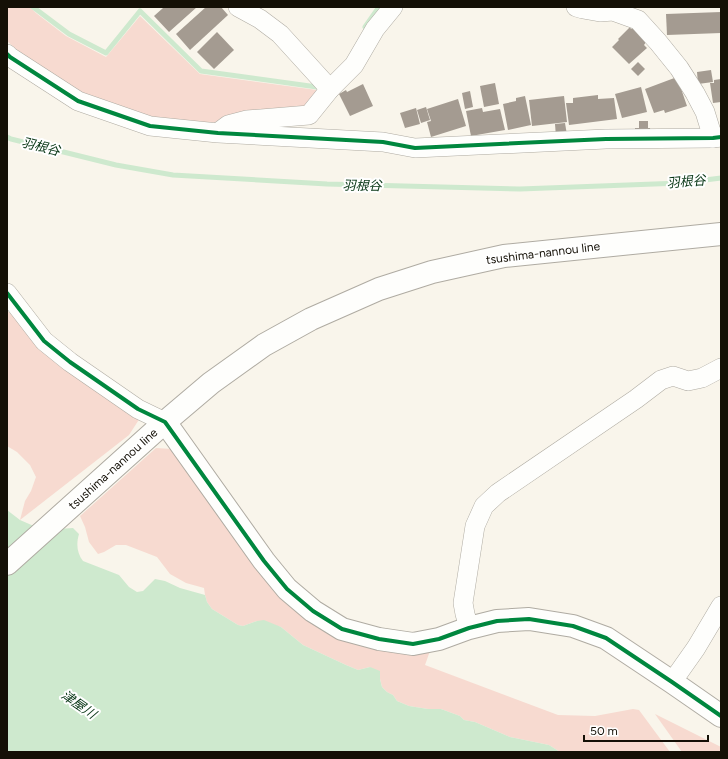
<svg xmlns="http://www.w3.org/2000/svg" width="728" height="759" font-family="Figtree,'Noto Sans JP',sans-serif">
<rect width="100%" height="100%" fill="#f9f5eb"/>
<g fill="#f7dad0">
<path d="M7,7H30L36,13L66,36L106,57L140,16L200,74L317,90L320,94L302,112L237,116L208,124L155,118L120,108L80,93L17,50L7,41Z"/>
<path d="M7,311L22,322L38,349L140,418L129,435L20,520L25,501L31,491L36,477L30,465L17,452L7,446Z"/>
<path d="M156,448L172,449L278,593L430,651L425,665L558,715L595,716L633,709L639,710L670,752H560L549,745L510,737L475,722L464,720L460,716L441,709H428L409,706L397,701L393,695L387,692L382,687L380,679L370,667L358,670L346,665L303,645L281,627L257,621L243,626L238,625L212,609L207,602L205,595L204,588L186,583L170,574L157,557L126,545H116L104,552L98,554L89,542L85,527L80,516Z"/>
<path d="M655,714L721,747V752H682Z"/>
</g>
<path fill="#cee9ce" d="M7,510L20,520L43,530L73,528L79,534C76,544 77,553 83,561L119,575L129,587L137,592L143,591L155,579L165,581L180,588L205,595L207,602L212,609L238,625L243,626L257,621L264,620L281,627L303,645L346,665L358,670L370,667L380,671V679L382,687L387,692L393,695L397,701L409,706L428,709H441L460,716L464,720L475,722L510,737L549,745L560,752H7Z"/>
<g fill="none" stroke-linecap="round" stroke-linejoin="round">
<g stroke="#cee9ce" stroke-width="5">
<path d="M33,7L69,34L106,53L140,11L201,71L317,87"/>
<path d="M365,27L379,7"/>
<path d="M7,137L11,139L116,165L173,175L327,184L520,189L681,183L721,178"/>
</g>
</g>
<g fill="#a49b91">
<path d="M162,7H197L169,32L154,16L163,8Z"/>
<path d="M206,7H221L228,15L190,50L176,34Z"/>
<path d="M721,12V33L667,35L666,14Z"/>
<path d="M630,27L631,29L633,28L646,42L644,45L647,48L629,64L612,47L619,40L618,39Z"/>
<path d="M217,32L234,50L214,69L197,52Z"/>
<path d="M638,62L645,69L638,76L631,69Z"/>
<path d="M711,70L713,82L698,84L697,72Z"/>
<path d="M677,77L687,106L665,113L664,110L654,113L645,89Z"/>
<path d="M721,79V102L713,103L710,83H714V80Z"/>
<path d="M495,83L499,104L484,107L480,86Z"/>
<path d="M363,84L373,106L350,116L339,94L346,90L347,92Z"/>
<path d="M641,87L647,112L622,118L615,94Z"/>
<path d="M470,91L473,107L465,109L462,93Z"/>
<path d="M598,95V99L614,98L617,119L569,125L566,103H573V98Z"/>
<path d="M525,96L531,125L508,130L503,104L516,101V98Z"/>
<path d="M564,96L567,122L532,126L529,100Z"/>
<path d="M458,99L466,126L431,137L427,122L431,121L427,109Z"/>
<path d="M426,107L430,120L421,123L417,110Z"/>
<path d="M416,108L420,124L405,128L400,113Z"/>
<path d="M482,108L483,112L500,109L505,130L471,136L466,111Z"/>
<path d="M639,121H648V128H650L651,135H635V128H639Z"/>
<path d="M565,123L567,135L556,137L555,124Z"/>
</g>
<g fill="none" stroke-linecap="round" stroke-linejoin="round">
<g stroke="#afaba2" stroke-width="20">
<g id="street">
<path d="M238,7L260,19L280,34L330,89"/>
<path d="M576,7L583,9L600,12L613,11L638,20L658,42L679,68L695,93L705,112L713,138"/>
<path d="M7,54L10,57L78,101L150,126L218,133L383,142L415,148L606,139L713,138L721,137"/>
<path d="M220,131L228,125L247,120L309,115L330,89L354,65L375,29L393,7"/>
<path d="M7,293L44,341L70,362L138,409L165,422"/>
<path d="M469,628L465,614L463,603L475,526L484,506L498,493L636,399L661,380L673,376L688,381L702,378L721,368"/>
<path d="M672,682L696,648L721,606"/>
</g>
</g>
<g stroke="#afaba2" stroke-width="24">
<path id="secondary" d="M165,422L264,561L287,589L313,611L342,629L379,639L413,644L439,639L469,628L497,621L529,619L573,626L606,638L672,682L721,716"/>
</g>
<g stroke="#afaba2" stroke-width="24">
<path id="primary" d="M7,564L165,422L211,383L264,345L311,319L379,289L432,272L504,256L721,234"/>
</g>
<use href="#street" stroke="#fefefc" stroke-width="19"/>
<use href="#secondary" stroke="#fefefc" stroke-width="22"/>
<use href="#primary" stroke="#fefefc" stroke-width="22"/>
<g stroke="#fff" stroke-width="6">
<g id="cycleway">
<path d="M7,54L10,57L78,101L150,126L218,133L383,142L415,148L606,139L713,138L721,137"/>
<path d="M7,293L44,341L70,362L138,409L165,422L264,561L287,589L313,611L342,629L379,639L413,644L439,639L469,628L497,621L529,619L573,626L606,638L672,682L721,716"/>
</g>
</g>
<use href="#cycleway" stroke="#00873e" stroke-width="4"/>
</g>
<g text-anchor="middle" stroke-width="4" stroke-linejoin="round" paint-order="stroke">
<g font-size="12" fill="#141006" stroke="#fff">
<text transform="translate(543 253) rotate(-7)" y="4">tsushima-nannou line</text>
<text transform="translate(113 469) rotate(-42)" y="4">tsushima-nannou line</text>
</g>
<g font-size="13" font-style="italic" fill="#053413" stroke="#fff">
<text transform="translate(41 146) rotate(14)" y="5">羽根谷</text>
<text transform="translate(686 181) rotate(-5)" y="5">羽根谷</text>
<text transform="translate(362 185) rotate(1)" y="5">羽根谷</text>
<text transform="translate(79 704) rotate(35)" y="5">津屋川</text>
</g>
</g>
<rect width="728" height="759" fill="none" stroke="#141006" stroke-width="16"/>
<path d="M584 735v6h124v-6" fill="none" stroke="#141006" stroke-width="2"/>
<text x="590" y="735" font-size="12" fill="#141006" stroke="#ffffff" stroke-width="3" paint-order="stroke">50 m</text>
</svg>
